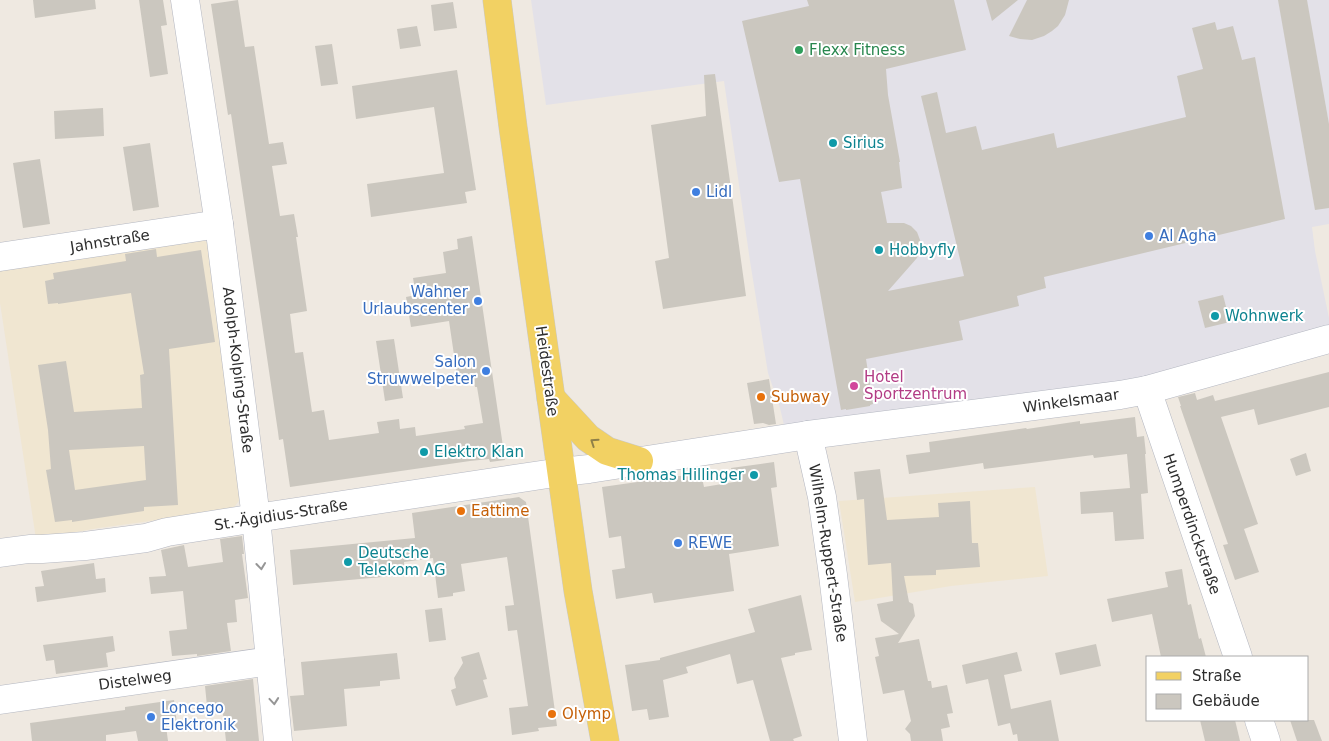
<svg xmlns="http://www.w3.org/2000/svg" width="1329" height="741" font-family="'DejaVu Sans',sans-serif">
<rect width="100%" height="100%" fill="#efe9e1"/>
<path fill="#e3e1e8" d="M531,0H1329V224L1312,227L1315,251L1329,318V331L1120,384L784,425L780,408L768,373L750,261L724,81L546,105Z"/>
<g fill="#f0e6d1">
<path d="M201,238L213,247L241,498L232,510L99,528L36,539L0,303V269Z"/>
<path d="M1035,487L1048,576L951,586L855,602L839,501Z"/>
</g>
<g fill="#cbc7bf" fill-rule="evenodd">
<path d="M33,0H95L96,9L35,18Z"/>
<path d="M139,0H163L167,25L161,26L168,74L150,77Z"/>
<path d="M238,0L245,47L254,46L269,144L283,142L287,164L272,166L280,216L294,214L298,237H296L307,311L290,314L295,353L303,352L312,412L324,410L329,440L379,433L377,422L399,419L400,429L415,427L416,436L465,429L464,426L483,423L477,387H475L474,380L458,382L449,321L411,327L406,297L416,295L413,278L446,273L443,252L458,249L457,239L472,236L505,460L490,462L489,459L470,461L290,487L283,439L279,440L278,432L231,114L228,115L211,4Z"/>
<path d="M807,0H954L966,50L886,69L888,95L900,162H899L902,188L881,192L887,223H904L911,226L917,232L920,240L921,247L917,258L888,291L964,276L921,96L937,92L946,133L976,126L982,150L1054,133L1057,148L1186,117L1177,76L1203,69L1192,28L1215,22L1217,30L1233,26L1242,60L1255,57L1285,219L1044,277L1046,288L1017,296L1019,306L959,321L963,340L866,359L873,404L870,405V406L846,410V409L841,410L800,179L779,182L742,21L809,6Z"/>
<path d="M986,0H1018L992,21Z"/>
<path d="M1027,0H1069L1065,15L1058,26L1052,31L1044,36L1032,40L1020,39L1009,36Z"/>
<path d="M1278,0H1307L1329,124V208L1315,210Z"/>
<path d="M453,2L457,28L434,31L431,5Z"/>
<path d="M417,26L421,46L400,49L397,29Z"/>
<path d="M332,44L338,84L321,86L315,46Z"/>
<path d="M457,70L476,190L465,192L467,203L371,217L367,184L444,173L434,107L356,119L352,86Z"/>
<path d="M715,74L746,296L663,309L655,261L669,258L651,125L706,116L704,75Z"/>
<path d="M103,108L104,136L55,139L54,111Z"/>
<path d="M150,143L159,207L133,211L123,147Z"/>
<path d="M40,159L50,224L23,228L13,163Z"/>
<path d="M156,249L157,257L201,250L215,342L169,349L178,505L144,507V511L72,522V520L55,522L46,470L51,469L48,430L38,365L66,361L74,412L142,408L140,375L144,374L131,293L58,304V303L48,304L45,281L54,279L53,273L126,261L125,254ZM144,446L146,480L75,490L69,450Z"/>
<path d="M1223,295L1230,322L1205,328L1198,301Z"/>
<path d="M394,339L403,398L385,401L376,341Z"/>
<path d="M1329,372V407L1258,425L1254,409L1221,417L1258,524L1244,529L1259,572L1235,580L1223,545L1228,544L1180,406H1181L1178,397L1195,393L1197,400L1213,395L1215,401Z"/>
<path d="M769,379L776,424L769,425L763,423L754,424L747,383Z"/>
<path d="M1135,417L1137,437L1144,436L1146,454H1145L1148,493L1141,494L1144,539L1115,541L1113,512L1081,514L1080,492L1130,488L1127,454L1094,458L1093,455L984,469L983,463L909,474L906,455L930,452L929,442L1026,428L1027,429L1080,421V424Z"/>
<path d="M1306,453L1311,471L1296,476L1290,459Z"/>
<path d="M774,462L777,487L771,488L779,546L729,554L734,591L654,603L652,593L616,599L612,570L625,568L621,536L609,538L602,487L701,473L704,487L734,482L731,468Z"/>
<path d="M880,469L887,520L939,517L938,503L970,501L972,543H978L980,567L936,570V575L904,576L909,602L913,604L915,616L898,643L919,639L928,681H931L932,688L947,685L953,713L947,714L950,727L941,729L943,741H911L910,734L905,729L911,721L904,690L883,694L875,657L879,656L875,638L899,634L881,621L877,604L893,601L891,563L868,565L864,499L857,500L854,472Z"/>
<path d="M519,497L526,502L557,726L538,728L539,731L512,735L509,708L528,706L517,630L508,631L505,606L514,605L507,557L461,564L465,591L453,593V596L438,598L433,558L404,562L405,575L293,585L290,550L415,538L412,513Z"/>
<path d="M242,536L244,554H242L248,598L235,600L237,622L227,623L231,651L197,656V654L172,656L169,631L187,629L183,591L151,594L149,577L166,576L161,550L184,545L188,567L223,562L220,539Z"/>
<path d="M94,563L96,579L105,578L106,592L37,602L35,587L44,586L41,571Z"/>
<path d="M1182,569L1188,605L1191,604L1199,639L1201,638L1206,657H1161L1152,614L1112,622L1107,599L1168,587L1165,572Z"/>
<path d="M801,595L812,650L795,653V655L781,658L802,736L793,739L794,741H770L753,680L737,684L730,654L686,667L688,673L663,680L669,717L649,720L647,709L632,711L625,665L660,660V658L755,632L748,609Z"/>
<path d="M442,608L446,640L429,642L425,610Z"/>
<path d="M113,636L115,651L106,653L108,667L56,674L54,660L46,661L43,645Z"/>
<path d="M1096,644L1101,666L1060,675L1055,653Z"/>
<path d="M479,652L487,679L483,680L488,697L456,706L451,690L456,688L454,678L463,663L461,657Z"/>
<path d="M1017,652L1022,671L1004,675L1011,709L1051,700L1059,741H1018L1017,734L1013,735L1010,723L998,726L988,679L966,684L962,665Z"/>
<path d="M397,653L400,679L380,681V686L344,689L347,726L294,731L290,696L304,695L301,662Z"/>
<path d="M253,679L259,741H226L222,705L207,706L205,686Z"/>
<path d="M174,700L177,725L166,726L168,741H138L136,731L106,735V741H32L30,723L125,710V707Z"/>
<path d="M1200,720H1235L1240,741H1205Z"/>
<path d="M1290,720H1314L1322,741H1297Z"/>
</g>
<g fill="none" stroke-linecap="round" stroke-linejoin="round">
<g stroke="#b4b7c1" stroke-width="29">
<g id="minor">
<path d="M185,0L219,224L256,518L278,741"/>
<path d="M0,257L219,224"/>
<path d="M1147,390L1238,657"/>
<path d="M808,435L822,497L833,575L853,741"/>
<path d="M0,553L29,549H42L85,546L146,538L167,532L256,518L561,472L589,469L808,435L1120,395L1147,390L1329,339"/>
<path d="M0,700L270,661"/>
<path d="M1259,720L1266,741"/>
</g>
</g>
<g stroke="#c9c9c9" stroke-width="29">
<g id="major">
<path d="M497,0L513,127L578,591L605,741"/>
<path d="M551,398L588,438L607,451L639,461"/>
</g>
</g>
<use href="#minor" stroke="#fff" stroke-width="28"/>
<use href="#major" stroke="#f2d163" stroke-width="28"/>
</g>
<defs><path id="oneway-chevron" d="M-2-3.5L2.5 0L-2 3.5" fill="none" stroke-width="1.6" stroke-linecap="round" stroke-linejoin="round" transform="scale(1.25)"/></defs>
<use stroke="#908048" href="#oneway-chevron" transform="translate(594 442) rotate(-146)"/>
<g stroke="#969696">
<use href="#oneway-chevron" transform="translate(261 566) rotate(84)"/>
<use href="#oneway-chevron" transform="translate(274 701) rotate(85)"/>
</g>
<circle fill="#2e9e5b" stroke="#fff" stroke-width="2" cx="799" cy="50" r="5"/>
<g fill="#0f9aa8" stroke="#fff" stroke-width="2">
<circle cx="833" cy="143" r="5"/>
<circle cx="879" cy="250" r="5"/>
<circle cx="1215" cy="316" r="5"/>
<circle cx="424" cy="452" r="5"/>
<circle cx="754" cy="475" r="5"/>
<circle cx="348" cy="562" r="5"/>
</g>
<g fill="#3f7fe0" stroke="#fff" stroke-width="2">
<circle cx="696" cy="192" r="5"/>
<circle cx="1149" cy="236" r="5"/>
<circle cx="478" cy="301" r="5"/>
<circle cx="486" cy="371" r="5"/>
<circle cx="678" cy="543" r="5"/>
<circle cx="151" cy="717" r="5"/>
</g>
<circle fill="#d1479c" stroke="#fff" stroke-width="2" cx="854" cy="386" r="5"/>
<g fill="#e8710a" stroke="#fff" stroke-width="2">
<circle cx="761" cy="397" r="5"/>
<circle cx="461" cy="511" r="5"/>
<circle cx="552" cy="714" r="5"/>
</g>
<g text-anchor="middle" stroke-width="4" stroke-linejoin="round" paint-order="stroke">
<g font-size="15" fill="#27864d" stroke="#fff" text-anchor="start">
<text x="809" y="55">Flexx Fitness</text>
</g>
<g font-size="15" fill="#0d838f" stroke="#fff" text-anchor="start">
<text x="843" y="148">Sirius</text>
<text x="889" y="255">Hobbyfly</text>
<text x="1225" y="321">Wohnwerk</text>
<text x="434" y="457">Elektro Klan</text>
<text x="744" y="480" text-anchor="end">Thomas Hillinger</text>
<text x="358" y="558">Deutsche<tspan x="358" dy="17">Telekom AG</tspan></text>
</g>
<g font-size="15" fill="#366cbe" stroke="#fff" text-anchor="start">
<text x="706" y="197">Lidl</text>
<text x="1159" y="241">Al Agha</text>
<text x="468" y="297" text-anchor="end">Wahner<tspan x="468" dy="17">Urlaubscenter</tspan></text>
<text x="476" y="367" text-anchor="end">Salon<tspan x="476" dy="17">Struwwelpeter</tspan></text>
<text x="688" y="548">REWE</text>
<text x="161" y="713">Loncego<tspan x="161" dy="17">Elektronik</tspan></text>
</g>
<g font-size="15" fill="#2e2e2e" stroke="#fff">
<text transform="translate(110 241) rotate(-9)" y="5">Jahnstraße</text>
<text transform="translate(238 370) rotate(83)" y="5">Adolph-Kolping-Straße</text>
<text transform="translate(547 371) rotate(82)" y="5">Heidestraße</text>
<text transform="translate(1071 401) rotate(-8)" y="5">Winkelsmaar</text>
<text transform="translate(281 515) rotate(-9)" y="5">St.-Ägidius-Straße</text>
<text transform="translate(1192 524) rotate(71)" y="5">Humperdinckstraße</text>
<text transform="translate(828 553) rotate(81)" y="5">Wilhelm-Ruppert-Straße</text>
<text transform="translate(135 680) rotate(-8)" y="5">Distelweg</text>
</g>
<g font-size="15" fill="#b23c85" stroke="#fff" text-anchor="start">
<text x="864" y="382">Hotel<tspan x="864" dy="17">Sportzentrum</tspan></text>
</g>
<g font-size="15" fill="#c56008" stroke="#fff" text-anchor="start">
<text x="771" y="402">Subway</text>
<text x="471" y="516">Eattime</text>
<text x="562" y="719">Olymp</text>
</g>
</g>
<rect x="1146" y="656" width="162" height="65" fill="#ffffff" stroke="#ababab"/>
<rect x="1156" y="672" width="25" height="8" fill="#f2d163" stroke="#ababab"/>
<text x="1192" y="681" font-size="15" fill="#2e2e2e">Straße</text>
<rect x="1156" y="694" width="25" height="15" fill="#cbc7bf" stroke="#ababab"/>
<text x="1192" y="706" font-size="15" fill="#2e2e2e">Gebäude</text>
</svg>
